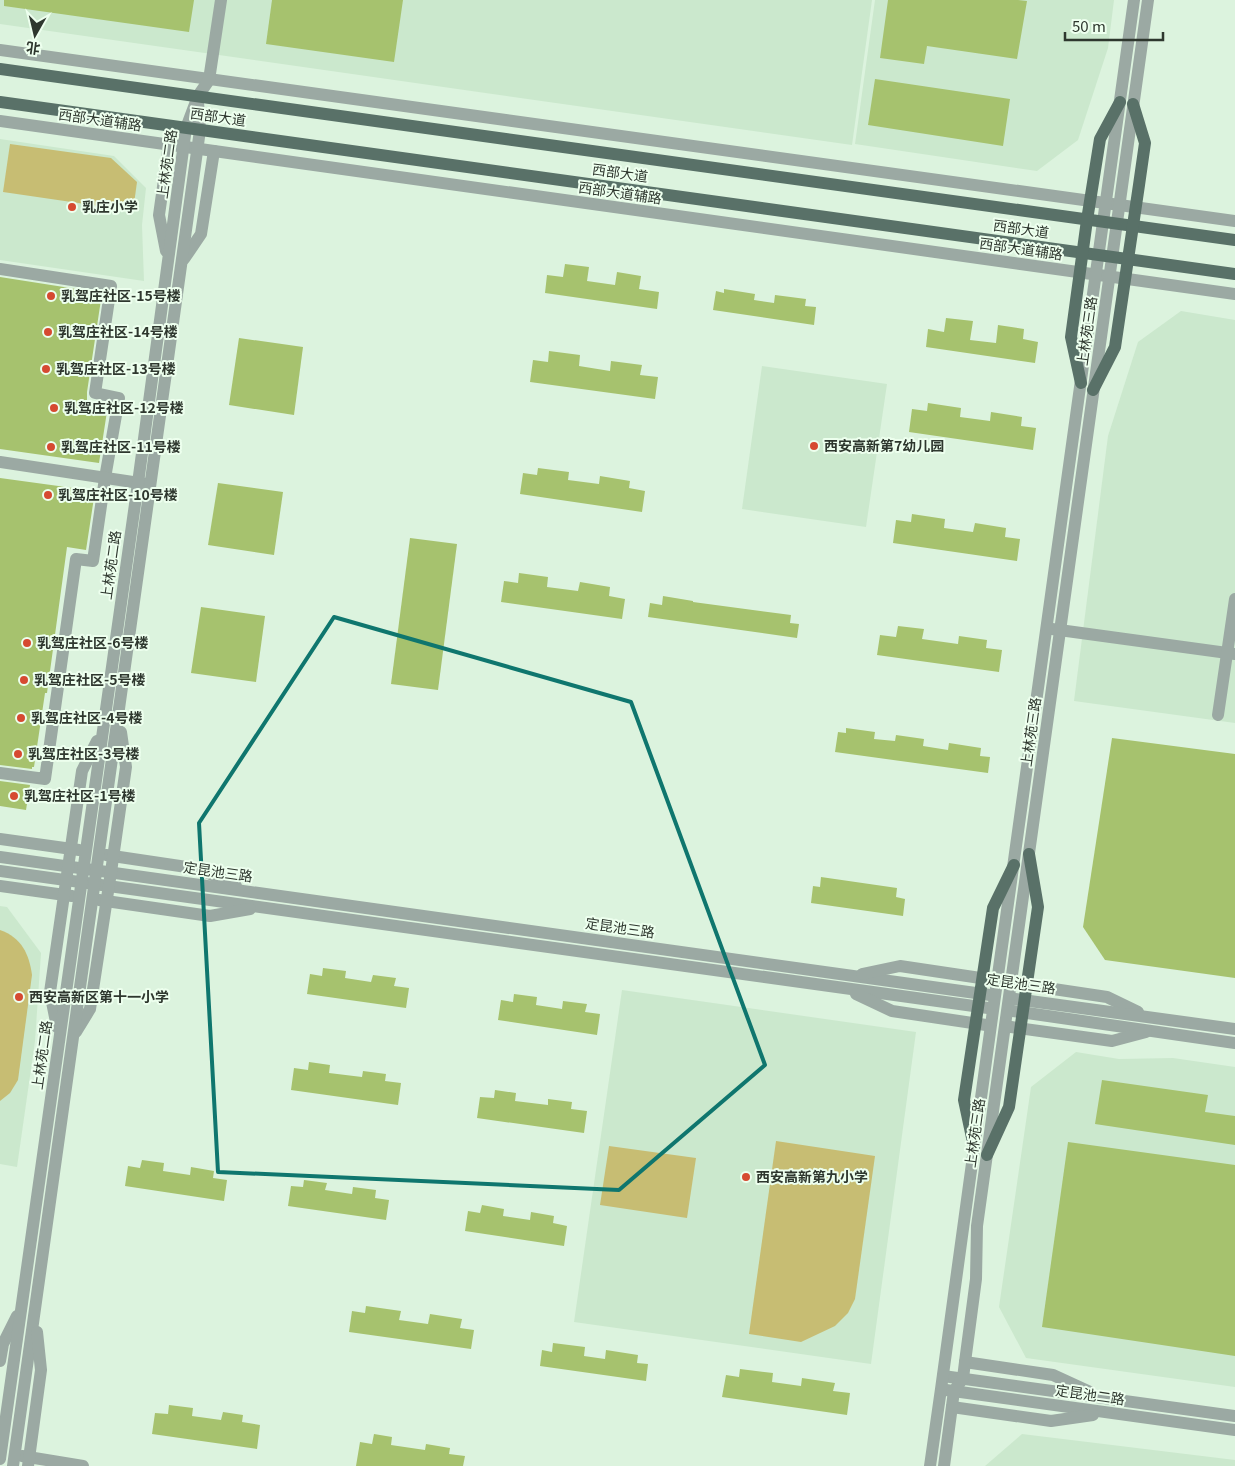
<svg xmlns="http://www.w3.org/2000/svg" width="1235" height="1466" font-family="Georgia,'Noto Sans SC',serif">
<rect width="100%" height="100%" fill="#dcf3de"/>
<g fill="#cbe8cd">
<path d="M0,0H872L852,145L0,24Z"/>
<path d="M875,0H1114L1108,48L1078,140L1037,171L855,144Z"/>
<path d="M0,139L114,156L146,188L142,225L144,281L0,260Z"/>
<path d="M1181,311L1235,320V723L1074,701L1108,436L1138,342Z"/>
<path d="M762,366L887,384L866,527L742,509Z"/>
<path d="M0,906L7,907L41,953L35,1041L17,1167L0,1164Z"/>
<path d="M622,990L916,1032L871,1364L574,1322Z"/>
<path d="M1076,1052L1119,1059L1173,1058L1235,1067V1387L1026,1358L999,1307L1031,1087Z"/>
<path d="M1022,1434L1235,1460V1466H985Z"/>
</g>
<g fill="#c7bd73">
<path d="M10,144L111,158L137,182L133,211L3,192Z"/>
<path d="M0,930C22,938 29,954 32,975L18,1080L10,1093L0,1101Z"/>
<path d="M776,1141L875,1156L855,1299L848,1313L835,1326L801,1342L749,1334Z"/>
<path d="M609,1146L696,1158L687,1218L600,1205Z"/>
</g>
<g fill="#a6c26e">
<path d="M4,0H194L189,32L4,6Z"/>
<path d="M272,0H403L394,62L266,44Z"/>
<path d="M888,0H1018L1027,1L1017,59L927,46L924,64L880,58Z"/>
<path d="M875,79L1010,99L1003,146L868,125Z"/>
<path d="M565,264L589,267L587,281L615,285L617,272L641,276L639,289L659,292L657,309L545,293L547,275L563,277Z"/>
<path d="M0,277L102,293L87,392V402L108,405L99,463L0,449Z"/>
<path d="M724,289L755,294L754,300L774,303L775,295L806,299L805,306L816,307L814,325L713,310L716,291L724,293Z"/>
<path d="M946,318L973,321L970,340L996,343L998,325L1024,329L1023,339L1038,342L1035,363L926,347L928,329L944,332Z"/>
<path d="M239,338L303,347L294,415L229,405Z"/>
<path d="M549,351L580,355L579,366L610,371L611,361L642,365L640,375L658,377L655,399L530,382L533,360L548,362Z"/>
<path d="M928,403L961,408L960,417L990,421L991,412L1022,417L1021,426L1036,428L1033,450L909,432L912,409L927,411Z"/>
<path d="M538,468L569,472L568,480L599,484L600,476L630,481L629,488L645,491L642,512L520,494L523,473L537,475Z"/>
<path d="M0,478L95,491L86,550L67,547L47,693H45L34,767H32V769L0,765Z"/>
<path d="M218,483L283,492L274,555L208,545Z"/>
<path d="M912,514L945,519L944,528L973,532L975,523L1006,528L1005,537L1020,539L1017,561L893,543L896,520L911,522Z"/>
<path d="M410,538L457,544L438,690L391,684Z"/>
<path d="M519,573L548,577L547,587L578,591L580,582L610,587L609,596L625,599L622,619L501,602L504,581L518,583Z"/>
<path d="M663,596L693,601V602L791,615L790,623L799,624L797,638L648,617L650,603L662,605Z"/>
<path d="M201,607L265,616L256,682L191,673Z"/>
<path d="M898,626L924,629L922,639L958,644L959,636L987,640L986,648L1002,650L999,672L877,655L880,635L896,637Z"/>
<path d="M846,728L875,732L874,739L895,741L896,735L924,739L923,746L948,750L949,743L981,748L980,756L990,757L988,773L835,752L838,732L846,733Z"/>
<path d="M1112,738L1235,754V978L1105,960L1083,927Z"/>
<path d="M0,781L30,785L26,810L0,806Z"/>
<path d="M821,877L897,888L896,897L905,899L903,916L811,903L813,886L820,887Z"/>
<path d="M323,968L346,971L345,978L371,982L373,975L396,978L394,986L409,988L406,1008L307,994L310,974L322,976Z"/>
<path d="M514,994L537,997L536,1005L562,1009L563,1001L587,1004L585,1012L600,1014L597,1035L498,1020L501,1000L513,1002Z"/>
<path d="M309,1062L330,1065L329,1073L362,1077L363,1071L386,1074L385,1081L401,1083L398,1105L291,1090L294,1068L308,1070Z"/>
<path d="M1102,1080L1208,1095L1205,1112L1235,1116V1145L1095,1124Z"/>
<path d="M495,1090L516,1093L515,1101L548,1105V1099L572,1102L571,1109L587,1111L584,1133L477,1118L480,1097L494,1098Z"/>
<path d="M1068,1142L1235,1165V1356L1042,1327Z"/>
<path d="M142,1160L164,1163L163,1171L190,1175L191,1167L214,1171L213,1178L227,1180L224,1201L125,1186L128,1166L140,1168Z"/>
<path d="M304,1180L327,1183L325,1190L352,1194L353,1187L376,1190L375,1198L389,1200L386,1220L288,1206L291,1186L303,1187Z"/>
<path d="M482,1205L504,1209L503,1216L530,1220L531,1212L554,1216L553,1223L567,1226L564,1246L465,1231L468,1211L480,1213Z"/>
<path d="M366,1306L401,1311L399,1320L428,1324L430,1314L462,1319L460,1328L474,1330L471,1349L349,1332L352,1311L365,1313Z"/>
<path d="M553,1343L585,1347L584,1356L605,1359L606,1350L638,1355L637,1363L648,1364L646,1381L540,1366L542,1350L552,1352Z"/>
<path d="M740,1369L773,1373L772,1382L801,1386L802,1378L835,1383L833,1391L850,1393L847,1415L722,1397L726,1375L739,1377Z"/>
<path d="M169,1405L193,1408L192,1416L221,1420L223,1412L243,1415L242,1422L260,1425L257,1449L152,1434L155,1413L168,1414Z"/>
<path d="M374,1434L392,1437L391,1445L425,1450L426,1444L450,1448L449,1454L465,1456L463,1466H356L360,1442L372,1444Z"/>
</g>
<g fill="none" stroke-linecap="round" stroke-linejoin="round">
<g stroke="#9ba9a3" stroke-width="12">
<path d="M0,50L1235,221"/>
<path d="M0,121L1235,294"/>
<path d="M166,251L159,215L169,144"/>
<path d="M184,259L201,234L214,151"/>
<path d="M0,269L111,286L95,393L119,398L105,478L93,561L76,559L45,779L0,773"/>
<path d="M0,462L146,484"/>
<path d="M1052,629L1235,654"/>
<path d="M1218,715L1235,599"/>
<path d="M0,839L79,850"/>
<path d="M106,855L200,869L236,886"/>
<path d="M0,857L990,995"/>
<path d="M0,871L988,1008"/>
<path d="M0,886L72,896"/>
<path d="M99,900L210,916L250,909"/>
<path d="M862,974L900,966L1107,997L1138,1012"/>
<path d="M856,994L892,1011L986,1025"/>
<path d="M1015,999L1235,1029"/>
<path d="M1013,1011L1235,1043"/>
<path d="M57,1027L50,992L60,923L82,771L97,741"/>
<path d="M1011,1027L1112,1041L1146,1032"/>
<path d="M76,1032L90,1009L111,872L126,767L121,732"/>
<path d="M0,1361L3,1344L17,1316"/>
<path d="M965,1362L1053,1375L1090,1392"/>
<path d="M943,1376L1235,1416"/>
<path d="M946,1390L1235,1430"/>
<path d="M952,1407L1051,1421L1093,1415"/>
<path d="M22,1456L83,1466"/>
<path d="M0,1459L138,483L186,128L198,96L209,80L221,0"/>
<path d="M13,1466L200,130L198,102"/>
<path d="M28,1466L41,1370L37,1332"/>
<path d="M930,1466L941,1389L991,1025L1134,0"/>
<path d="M944,1466L954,1391L963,1378L965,1362L976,1279L977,1226L1148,0"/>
</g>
<g stroke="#597168" stroke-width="12">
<path d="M0,69L1235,240"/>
<path d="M0,102L1235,274"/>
<path d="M1081,383L1071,337L1087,220L1100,139L1120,102"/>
<path d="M1093,390L1115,347L1139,185L1145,143L1133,104"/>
<path d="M974,1147L964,1100L993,908L1014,865"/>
<path d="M987,1155L1009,1107L1038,907L1029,854"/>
</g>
</g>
<path fill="none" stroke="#0f766e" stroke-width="4" stroke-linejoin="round" d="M334,617L631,702L765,1065L619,1190L218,1172L199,823Z"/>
<g fill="#d64a31" stroke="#edffee" stroke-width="2">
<circle cx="72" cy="207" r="5"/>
<circle cx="51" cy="296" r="5"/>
<circle cx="48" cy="332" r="5"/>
<circle cx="46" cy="369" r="5"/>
<circle cx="54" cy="408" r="5"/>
<circle cx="814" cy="446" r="5"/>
<circle cx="51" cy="447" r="5"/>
<circle cx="48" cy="495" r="5"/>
<circle cx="27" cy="643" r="5"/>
<circle cx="24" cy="680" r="5"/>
<circle cx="21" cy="718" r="5"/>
<circle cx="18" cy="754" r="5"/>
<circle cx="14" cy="796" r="5"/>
<circle cx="19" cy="997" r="5"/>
<circle cx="746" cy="1177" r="5"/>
</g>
<g text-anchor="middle" stroke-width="4" stroke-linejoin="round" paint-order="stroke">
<g font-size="14" fill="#2e372e" stroke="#edffee">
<text transform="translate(218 117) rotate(8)" y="5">西部大道</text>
<text transform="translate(100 120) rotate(8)" y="5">西部大道辅路</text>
<text transform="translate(167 164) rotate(-82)" y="5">上林苑二路</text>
<text transform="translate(620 173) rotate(8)" y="5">西部大道</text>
<text transform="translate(620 193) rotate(8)" y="5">西部大道辅路</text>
<text transform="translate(1021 229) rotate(8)" y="5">西部大道</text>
<text transform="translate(1021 249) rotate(8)" y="5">西部大道辅路</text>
<text transform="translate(1087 331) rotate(-82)" y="5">上林苑三路</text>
<text transform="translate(111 565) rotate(-82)" y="5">上林苑二路</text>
<text transform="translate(1031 732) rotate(-82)" y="5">上林苑三路</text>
<text transform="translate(218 872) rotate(8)" y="5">定昆池三路</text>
<text transform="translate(620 928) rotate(8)" y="5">定昆池三路</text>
<text transform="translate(1021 984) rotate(8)" y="5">定昆池三路</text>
<text transform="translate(42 1055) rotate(-82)" y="5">上林苑二路</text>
<text transform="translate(975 1133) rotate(-82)" y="5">上林苑三路</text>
<text transform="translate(1090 1395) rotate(8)" y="5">定昆池二路</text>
</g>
<g font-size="14" font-weight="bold" fill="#2e372e" stroke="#edffee" text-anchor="start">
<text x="82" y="212">乳庄小学</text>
<text x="61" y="301">乳驾庄社区-15号楼</text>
<text x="58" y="337">乳驾庄社区-14号楼</text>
<text x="56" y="374">乳驾庄社区-13号楼</text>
<text x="64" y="413">乳驾庄社区-12号楼</text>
<text x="824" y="451">西安高新第7幼儿园</text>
<text x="61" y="452">乳驾庄社区-11号楼</text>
<text x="58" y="500">乳驾庄社区-10号楼</text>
<text x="37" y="648">乳驾庄社区-6号楼</text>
<text x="34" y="685">乳驾庄社区-5号楼</text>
<text x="31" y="723">乳驾庄社区-4号楼</text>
<text x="28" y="759">乳驾庄社区-3号楼</text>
<text x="24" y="801">乳驾庄社区-1号楼</text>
<text x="29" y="1002">西安高新区第十一小学</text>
<text x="756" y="1182">西安高新第九小学</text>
</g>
</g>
<g transform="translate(35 35) rotate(188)" stroke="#edffee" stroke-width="4" paint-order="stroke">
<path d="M0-4L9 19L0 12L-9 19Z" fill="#2e372e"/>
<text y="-8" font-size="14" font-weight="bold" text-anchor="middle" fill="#2e372e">北</text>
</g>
<path d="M1065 32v8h98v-8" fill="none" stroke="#2e372e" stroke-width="2.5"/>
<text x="1072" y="32" font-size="15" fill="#2e372e" stroke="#edffee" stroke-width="4" paint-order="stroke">50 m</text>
</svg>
